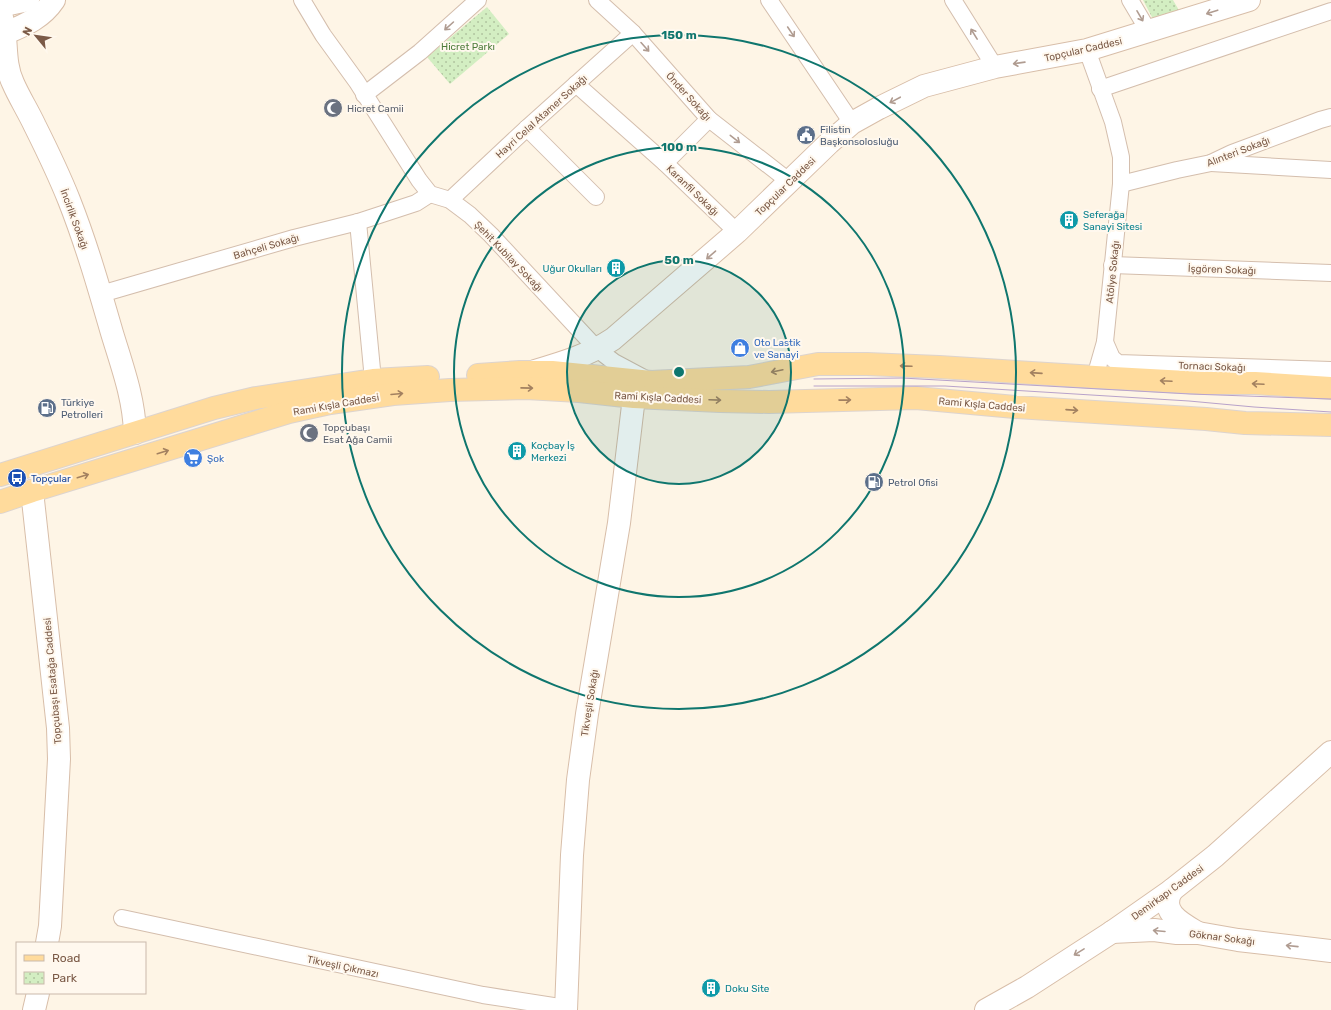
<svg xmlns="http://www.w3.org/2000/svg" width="1331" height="1010" font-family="Rubik,sans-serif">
<defs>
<pattern id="park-dots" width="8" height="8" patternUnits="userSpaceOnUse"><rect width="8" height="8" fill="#d3eec2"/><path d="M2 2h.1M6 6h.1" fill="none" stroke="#b0c49f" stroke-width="1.8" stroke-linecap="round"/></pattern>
</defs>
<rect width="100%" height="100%" fill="#fef5e6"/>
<g fill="url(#park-dots)">
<path d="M1143,0H1173L1180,12L1155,23Z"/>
<path d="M487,7L509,34L450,84L427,57Z"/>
</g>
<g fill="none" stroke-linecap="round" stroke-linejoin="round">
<g stroke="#d4bead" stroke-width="18">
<g id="street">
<path d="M302,0L323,35L357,82L419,180L430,194L450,200L470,215L491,235L597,349L614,362L644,378"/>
<path d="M597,0L633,33L709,119L790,182"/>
<path d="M769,0L852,123"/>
<path d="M953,0L995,67"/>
<path d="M1130,0L1149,32"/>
<path d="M1087,50L1113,122L1121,157V184L1105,342L1095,377"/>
<path d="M576,84L665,163L737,232"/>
<path d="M1100,89L1331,11"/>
<path d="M364,95L420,52L478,0"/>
<path d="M527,128L596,197"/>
<path d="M665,163L709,119"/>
<path d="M1211,163L1331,170"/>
<path d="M1121,184L1177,170L1211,163L1232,153L1320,120L1331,117"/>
<path d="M450,200L527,128L633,33"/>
<path d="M358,222L373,380"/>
<path d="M1112,265L1331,273"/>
<path d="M101,294L294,238L358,222L416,203L430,194"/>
<path d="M1105,342L1112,358L1118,363L1331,370"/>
<path d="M122,918L483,995L566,1008"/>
</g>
</g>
<g stroke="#d8bea9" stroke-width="24">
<g id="secondary">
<path d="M0,6L28,0"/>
<path d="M0,11C9,34 2,60 13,83C19,97 28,111 35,126C47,150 59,175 69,200C86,243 99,288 112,333C122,366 134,398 135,433"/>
<path d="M6,33C25,25 42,18 54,0"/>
<path d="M535,371C562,363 589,355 613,339L737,232L829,143L852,123L879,108L924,86L995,67L1087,50L1249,0"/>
<path d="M32,491L58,728L59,759L50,926L47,943"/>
<path d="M1172,890C1159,912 1181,923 1198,933"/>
<path d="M1112,932L1154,930L1177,933H1198L1238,940L1331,951"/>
<path d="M34,1010L38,993"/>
<path d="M566,1010L572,855L578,780L587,714L619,523L634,397"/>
<path d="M986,1010L1027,987L1112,932L1172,890L1215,856L1331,752"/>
</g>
</g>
<g stroke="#ddd4cf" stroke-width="24">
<g id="primary">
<path d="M478,375L520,372H552L651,382L749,377L818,364H867L939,367L1095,377L1204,383H1255L1331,388"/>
<path d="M0,475L214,408L256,398L373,380L428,377"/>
<path d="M0,502L32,491L289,412L330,403L393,394L450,390L526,388L579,391L634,397L720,401L769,402L916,398L1015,407L1206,419L1245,423L1331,425"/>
</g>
</g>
<use href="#street" stroke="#fff" stroke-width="16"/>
<use href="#secondary" stroke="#fff" stroke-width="22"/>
<use href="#primary" stroke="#ffdb9c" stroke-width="22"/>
<g stroke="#b8a2ca" stroke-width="1">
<path d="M814,379L902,378L1190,394L1331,399"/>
<path d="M814,386H945L1189,401L1254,407L1331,412"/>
</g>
</g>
<defs><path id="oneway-shaft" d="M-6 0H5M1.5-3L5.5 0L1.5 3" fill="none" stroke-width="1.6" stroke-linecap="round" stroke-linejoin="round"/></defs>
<g stroke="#b09c91">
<use href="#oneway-shaft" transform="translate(1212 12) rotate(162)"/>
<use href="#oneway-shaft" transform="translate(1140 16) rotate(60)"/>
<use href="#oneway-shaft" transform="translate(449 26) rotate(138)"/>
<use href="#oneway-shaft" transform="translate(791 32) rotate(56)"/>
<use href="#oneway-shaft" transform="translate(974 34) rotate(-122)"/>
<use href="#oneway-shaft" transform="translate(645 47) rotate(48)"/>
<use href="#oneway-shaft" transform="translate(1019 63) rotate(172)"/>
<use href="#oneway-shaft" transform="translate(895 100) rotate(152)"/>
<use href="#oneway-shaft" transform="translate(735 139) rotate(38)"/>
<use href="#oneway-shaft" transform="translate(711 255) rotate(139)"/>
<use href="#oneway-shaft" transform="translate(1159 931) rotate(-175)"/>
<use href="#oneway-shaft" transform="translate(1292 946) rotate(-174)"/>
<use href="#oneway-shaft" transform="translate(1079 952) rotate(148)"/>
</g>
<g stroke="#a38160">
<use href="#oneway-shaft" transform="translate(906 366) rotate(-178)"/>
<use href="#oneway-shaft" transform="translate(777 371) rotate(168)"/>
<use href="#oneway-shaft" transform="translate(1036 373) rotate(-176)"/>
<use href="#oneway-shaft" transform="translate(1166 381) rotate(-177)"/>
<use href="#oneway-shaft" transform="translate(1258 384) rotate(-177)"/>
<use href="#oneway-shaft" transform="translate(527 388) rotate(1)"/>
<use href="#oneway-shaft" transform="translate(397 394) rotate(-5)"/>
<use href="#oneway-shaft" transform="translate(715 400) rotate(2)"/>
<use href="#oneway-shaft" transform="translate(845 400) rotate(-1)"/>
<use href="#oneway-shaft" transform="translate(1072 410) rotate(4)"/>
<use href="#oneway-shaft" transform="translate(163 452) rotate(-17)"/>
<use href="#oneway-shaft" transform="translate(83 476) rotate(-17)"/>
</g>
<circle cx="679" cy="372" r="112" fill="#0f766e" fill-opacity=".12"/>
<g fill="none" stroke="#0f766e" stroke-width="2">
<circle cx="679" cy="372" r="112"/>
<circle cx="679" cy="372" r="225"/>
<circle cx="679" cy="372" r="337"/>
</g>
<defs>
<g id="mosque-disc" transform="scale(1)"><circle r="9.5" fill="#6b7280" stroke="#fff8ee"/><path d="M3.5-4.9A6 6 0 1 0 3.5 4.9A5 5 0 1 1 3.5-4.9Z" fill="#fff"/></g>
<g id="civic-disc" transform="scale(1)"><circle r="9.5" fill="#5c6f8a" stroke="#fff8ee"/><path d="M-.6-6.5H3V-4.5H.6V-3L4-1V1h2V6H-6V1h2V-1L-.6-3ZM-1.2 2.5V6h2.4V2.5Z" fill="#fff"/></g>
<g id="building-disc" transform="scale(1)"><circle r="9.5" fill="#0f9aa8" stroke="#fff8ee"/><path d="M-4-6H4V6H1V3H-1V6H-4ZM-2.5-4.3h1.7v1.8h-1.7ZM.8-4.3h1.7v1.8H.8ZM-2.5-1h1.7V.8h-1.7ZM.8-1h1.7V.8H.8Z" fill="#fff"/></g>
<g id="shop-disc" transform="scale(1)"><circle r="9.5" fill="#3f7fe0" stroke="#fff8ee"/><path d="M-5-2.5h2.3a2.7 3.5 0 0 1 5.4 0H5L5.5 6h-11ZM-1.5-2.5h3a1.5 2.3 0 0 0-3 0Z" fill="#fff"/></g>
<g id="fuel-disc" transform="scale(1)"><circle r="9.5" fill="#5c6f8a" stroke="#fff8ee"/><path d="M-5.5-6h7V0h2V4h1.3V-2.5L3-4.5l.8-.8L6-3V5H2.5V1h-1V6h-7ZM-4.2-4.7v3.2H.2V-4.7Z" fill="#fff"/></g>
<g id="supermarket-disc" transform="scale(1)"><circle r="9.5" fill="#3f7fe0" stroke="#fff8ee"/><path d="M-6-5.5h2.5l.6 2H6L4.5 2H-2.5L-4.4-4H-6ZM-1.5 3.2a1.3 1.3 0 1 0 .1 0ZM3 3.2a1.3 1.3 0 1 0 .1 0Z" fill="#fff"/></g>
<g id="bus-disc" transform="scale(1)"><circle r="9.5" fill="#1a4fb4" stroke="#fff8ee"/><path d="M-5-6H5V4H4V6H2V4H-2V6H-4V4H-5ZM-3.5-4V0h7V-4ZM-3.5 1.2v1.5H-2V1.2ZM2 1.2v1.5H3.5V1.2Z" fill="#fff"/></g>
</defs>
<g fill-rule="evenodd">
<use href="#mosque-disc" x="333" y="108"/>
<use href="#civic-disc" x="806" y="135"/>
<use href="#building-disc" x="1069" y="220"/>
<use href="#building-disc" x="616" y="268"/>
<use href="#shop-disc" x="740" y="348"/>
<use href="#fuel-disc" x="47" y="408"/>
<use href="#mosque-disc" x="309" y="433"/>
<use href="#building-disc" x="517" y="451"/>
<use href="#supermarket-disc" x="193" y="458"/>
<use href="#bus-disc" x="17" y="478"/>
<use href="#fuel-disc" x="874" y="482"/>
<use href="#building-disc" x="711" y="988"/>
</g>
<g text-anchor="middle" stroke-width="4" stroke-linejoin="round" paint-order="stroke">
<g font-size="10" fill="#4d7c3b" stroke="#fff8ee">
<text x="468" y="50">Hicret Parkı</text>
</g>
<g font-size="10" fill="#7b5a47" stroke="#fff8ee">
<text transform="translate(1083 49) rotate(-13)" y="4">Topçular Caddesi</text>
<text transform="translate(689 96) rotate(48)" y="4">Önder Sokağı</text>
<text transform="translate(541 116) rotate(-42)" y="4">Hayri Celal Atamer Sokağı</text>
<text transform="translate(1238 151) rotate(-21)" y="4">Alınteri Sokağı</text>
<text transform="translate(785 186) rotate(-44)" y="4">Topçular Caddesi</text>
<text transform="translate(693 190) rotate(44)" y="4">Karanfil Sokağı</text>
<text transform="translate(75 219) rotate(70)" y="4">İncirlik Sokağı</text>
<text transform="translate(266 246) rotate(-16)" y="4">Bahçeli Sokağı</text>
<text transform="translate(509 256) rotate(46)" y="4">Şehit Kubilay Sokağı</text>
<text transform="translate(1222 269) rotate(2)" y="4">İşgören Sokağı</text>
<text transform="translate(1112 272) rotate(-84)" y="4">Atölye Sokağı</text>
<text transform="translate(1212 366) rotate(2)" y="4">Tornacı Sokağı</text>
<text transform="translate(658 397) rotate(3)" y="4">Rami Kışla Caddesi</text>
<text transform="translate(336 404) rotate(-10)" y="4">Rami Kışla Caddesi</text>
<text transform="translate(982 404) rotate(5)" y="4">Rami Kışla Caddesi</text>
<text transform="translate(52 681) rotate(-95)" y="4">Topçubaşı Esatağa Caddesi</text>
<text transform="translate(589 703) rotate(-81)" y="4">Tikveşli Sokağı</text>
<text transform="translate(1167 892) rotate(-36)" y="4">Demirkapı Caddesi</text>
<text transform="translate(1222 937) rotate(7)" y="4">Göknar Sokağı</text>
<text transform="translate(343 966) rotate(12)" y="4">Tikveşli Çıkmazı</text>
</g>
<g font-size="10" fill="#5b616d" stroke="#fff8ee" text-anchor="start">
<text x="347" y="112">Hicret Camii</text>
<text x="323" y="431">Topçubaşı<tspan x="323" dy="12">Esat Ağa Camii</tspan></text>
</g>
<g font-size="10" fill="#4e5e75" stroke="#fff8ee" text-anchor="start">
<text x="820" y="133">Filistin<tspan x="820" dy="12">Başkonsolosluğu</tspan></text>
<text x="61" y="406">Türkiye<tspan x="61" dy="12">Petrolleri</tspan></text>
<text x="888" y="486">Petrol Ofisi</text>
</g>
<g font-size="10" fill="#0d838f" stroke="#fff8ee" text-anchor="start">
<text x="1083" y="218">Seferağa<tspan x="1083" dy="12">Sanayi Sitesi</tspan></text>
<text x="602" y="272" text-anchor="end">Uğur Okulları</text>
<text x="531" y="449">Koçbay İş<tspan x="531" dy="12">Merkezi</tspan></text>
<text x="725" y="992">Doku Site</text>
</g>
<g font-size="10" fill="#366cbe" stroke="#fff8ee" text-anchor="start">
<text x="754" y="346">Oto Lastik<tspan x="754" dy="12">ve Sanayi</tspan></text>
<text x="207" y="462">Şok</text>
</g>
<g font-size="10" fill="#164399" stroke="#fff8ee" text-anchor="start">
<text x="31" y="482">Topçular</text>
</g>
</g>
<circle cx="679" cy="372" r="6" fill="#0f766e" stroke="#fff8ee" stroke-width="2"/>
<g font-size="12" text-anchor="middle" font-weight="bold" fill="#0f766e" stroke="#fff8ee" stroke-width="4" stroke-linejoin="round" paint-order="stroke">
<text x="679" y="39">150 m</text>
<text x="679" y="151">100 m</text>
<text x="679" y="264">50 m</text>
</g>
<rect x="16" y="942" width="130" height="52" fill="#fff8ee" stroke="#cab9ab"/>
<rect x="24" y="955" width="20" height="6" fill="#ffdb9c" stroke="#cab9ab"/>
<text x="52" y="962" font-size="12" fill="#7b5a47">Road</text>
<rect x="24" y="972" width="20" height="12" fill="url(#park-dots)" stroke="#cab9ab"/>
<text x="52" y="982" font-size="12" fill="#7b5a47">Park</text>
<g transform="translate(36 36) rotate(299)" stroke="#fff8ee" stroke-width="3" paint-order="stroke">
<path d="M0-3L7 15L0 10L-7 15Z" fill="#7b5a47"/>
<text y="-6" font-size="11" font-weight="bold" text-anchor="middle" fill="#7b5a47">N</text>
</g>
</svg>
